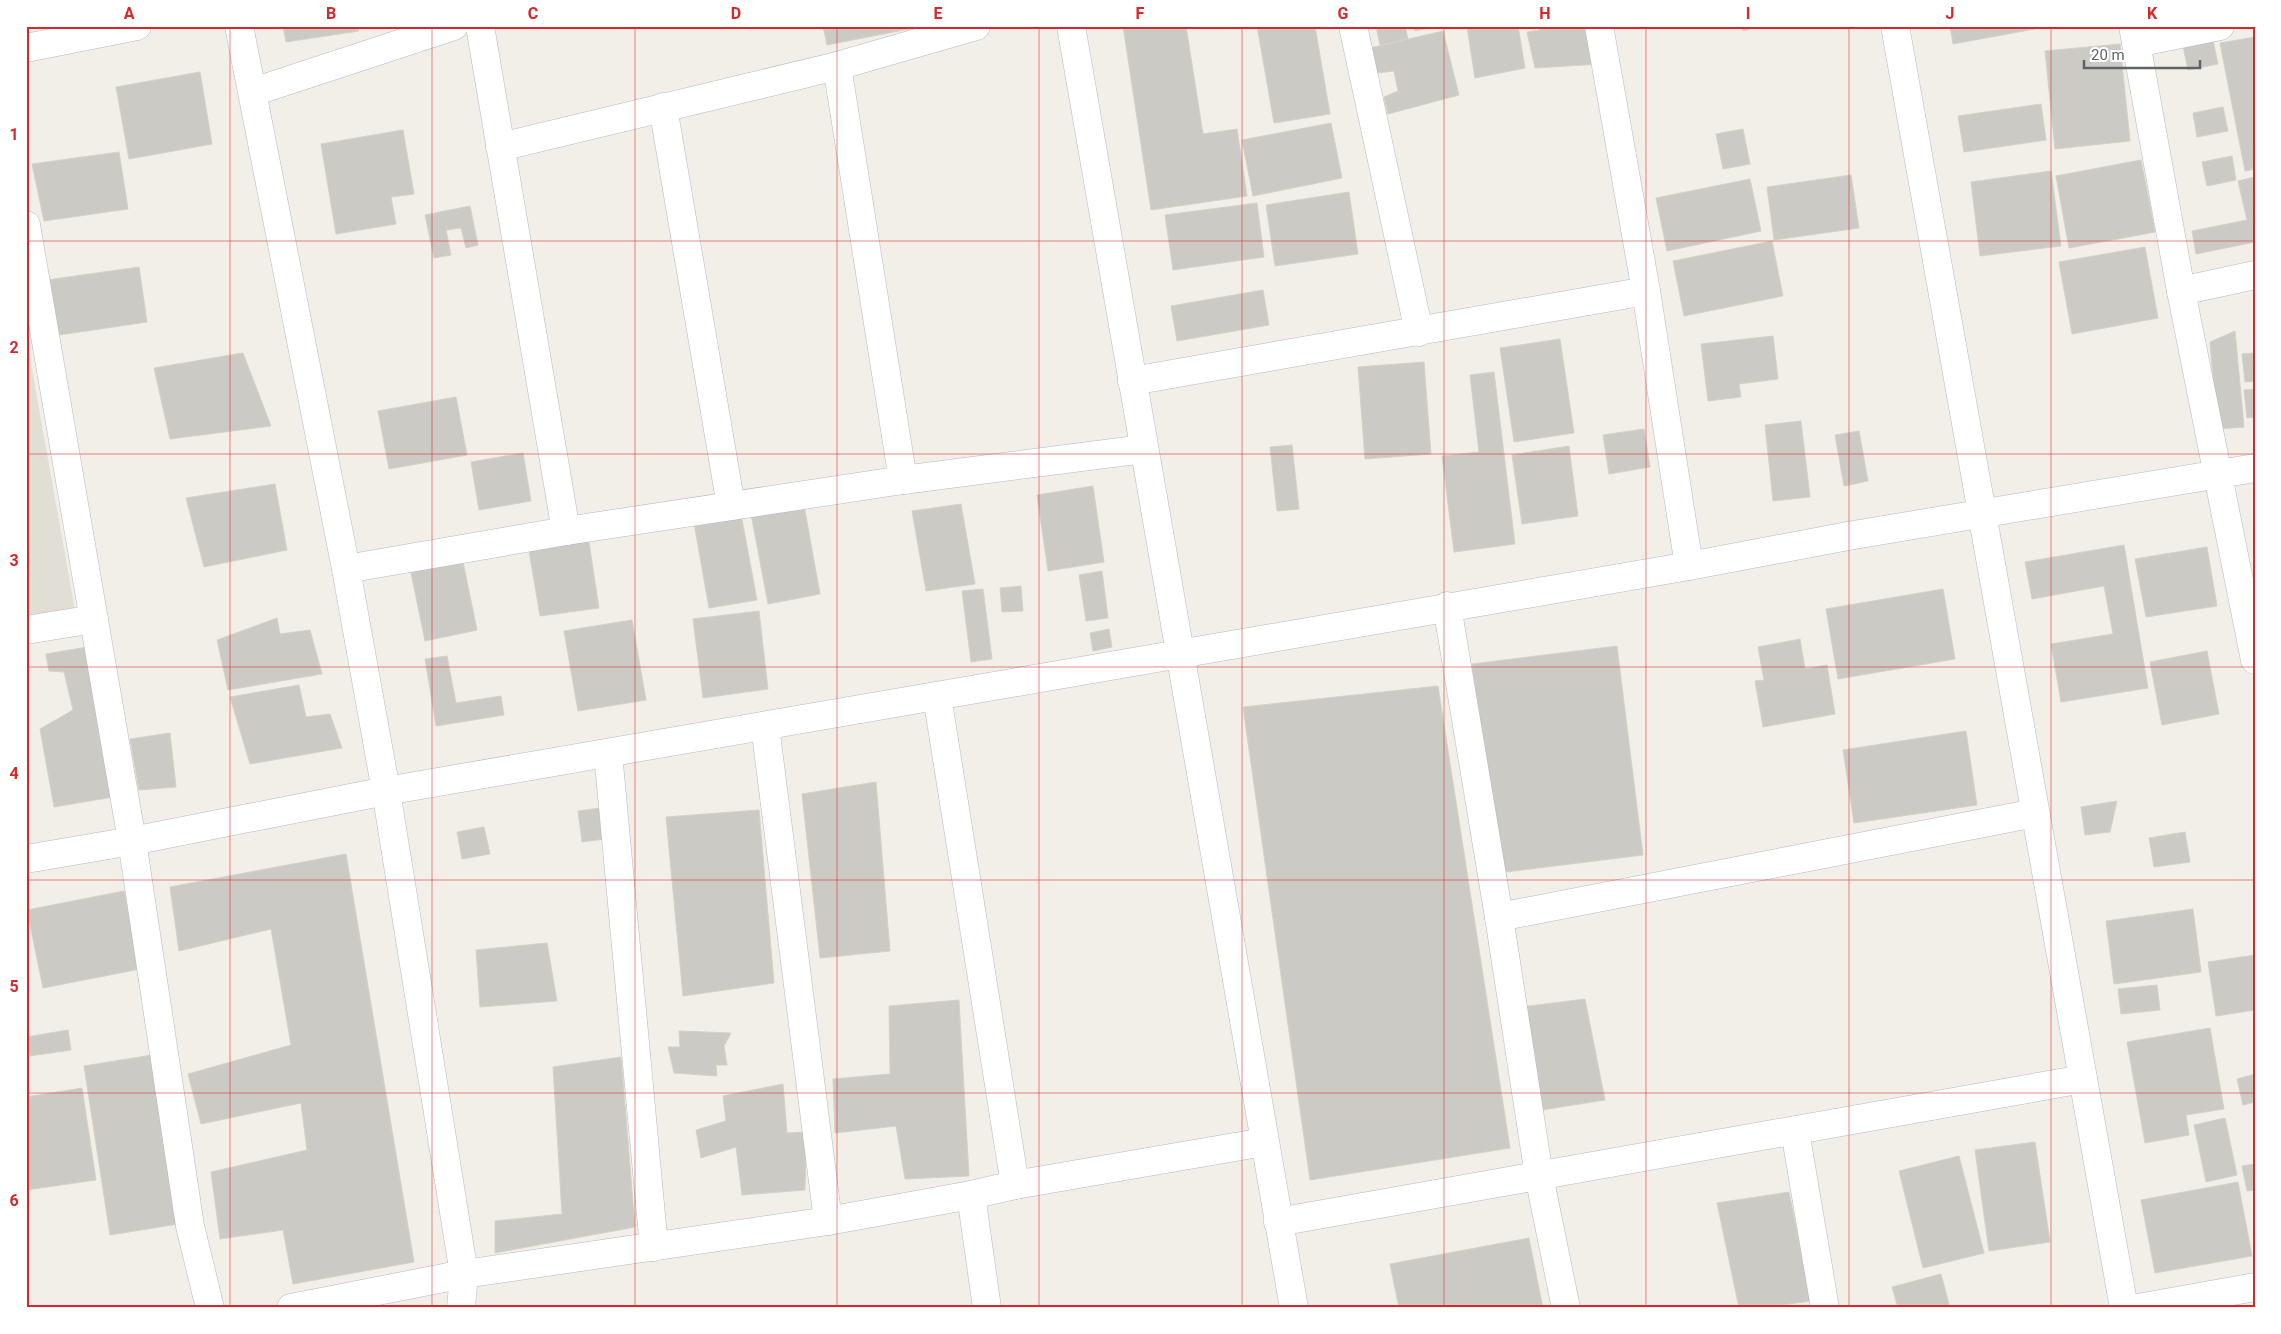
<svg xmlns="http://www.w3.org/2000/svg" width="2281" height="1334" font-family="Roboto,sans-serif">
<rect width="100%" height="100%" fill="#f1efe8"/>
<path fill="#e1ded6" d="M26,336L76,616L26,622Z"/>
<g fill="#cccac5" stroke="#d6d1c6">
<path d="M283,26H358L359,31L286,42Z"/>
<path d="M823,26H924L827,45Z"/>
<path d="M1123,26H1186L1203,134L1237,129L1247,196L1151,210Z"/>
<path d="M1257,26H1315L1330,114L1274,123Z"/>
<path d="M1376,26H1405L1408,39L1380,45Z"/>
<path d="M1414,26H1437L1415,31Z"/>
<path d="M1518,26L1525,68L1475,78L1467,27Z"/>
<path d="M1539,26H1594L1600,64L1535,68L1527,32L1540,30Z"/>
<path d="M1742,26H1762L1743,31Z"/>
<path d="M1950,26H2034L2035,29L1953,44Z"/>
<path d="M1443,31L1459,95L1388,114L1384,97L1398,91L1394,71L1377,73L1370,48Z"/>
<path d="M2255,37V169L2245,171L2220,43Z"/>
<path d="M2213,40L2218,64L2188,70L2183,46Z"/>
<path d="M2120,44L2130,141L2055,149L2045,51Z"/>
<path d="M200,72L212,144L129,159L116,87Z"/>
<path d="M2041,104L2046,140L1964,152L1958,116Z"/>
<path d="M2223,107L2228,131L2197,137L2193,113Z"/>
<path d="M1331,123L1342,178L1253,196L1242,140Z"/>
<path d="M1743,129L1750,164L1723,169L1716,134Z"/>
<path d="M403,130L414,194L391,197L396,224L336,234L321,144Z"/>
<path d="M119,152L128,209L44,221L32,164Z"/>
<path d="M2232,156L2236,180L2207,186L2202,162Z"/>
<path d="M2141,160L2155,232L2069,248L2056,176Z"/>
<path d="M2051,171L2061,246L1980,256L1971,182Z"/>
<path d="M1851,175L1859,228L1774,240L1767,187Z"/>
<path d="M2255,177V242L2196,254L2192,231L2247,220L2238,181Z"/>
<path d="M1750,179L1761,231L1667,251L1656,198Z"/>
<path d="M1349,192L1358,254L1275,266L1266,205Z"/>
<path d="M1257,203L1264,257L1173,270L1165,215Z"/>
<path d="M470,206L478,245L466,248L461,228L446,230L451,255L434,258L425,215Z"/>
<path d="M1772,241L1783,296L1684,316L1673,261Z"/>
<path d="M2145,247L2158,318L2072,334L2059,262Z"/>
<path d="M139,267L147,322L59,335L47,280Z"/>
<path d="M1263,290L1269,325L1177,341L1171,306Z"/>
<path d="M2235,331L2244,427L2217,429L2210,342Z"/>
<path d="M1773,336L1778,379L1739,384L1741,397L1708,401L1701,344Z"/>
<path d="M1560,339L1574,433L1514,442L1500,348Z"/>
<path d="M243,353L271,426L170,439L154,368Z"/>
<path d="M2255,353V381L2245,382L2242,354Z"/>
<path d="M1424,362L1431,454L1365,459L1358,367Z"/>
<path d="M1494,372L1515,544L1454,552L1442,456L1479,452L1470,375Z"/>
<path d="M2255,389V417L2247,418L2244,390Z"/>
<path d="M456,397L467,455L389,469L378,411Z"/>
<path d="M1801,421L1810,497L1773,501L1765,425Z"/>
<path d="M1644,429L1650,467L1609,474L1603,435Z"/>
<path d="M1859,431L1868,481L1844,486L1835,435Z"/>
<path d="M1292,445L1299,509L1277,511L1270,447Z"/>
<path d="M1569,446L1578,516L1522,524L1512,455Z"/>
<path d="M523,453L531,501L479,510L471,462Z"/>
<path d="M275,484L287,550L204,567L186,498Z"/>
<path d="M1093,486L1104,562L1048,571L1037,495Z"/>
<path d="M961,504L975,584L926,591L912,511Z"/>
<path d="M804,505L820,594L768,604L751,514Z"/>
<path d="M741,514L757,600L709,608L694,523Z"/>
<path d="M588,536L599,608L540,616L528,545Z"/>
<path d="M2124,545L2148,688L2061,702L2051,644L2113,634L2104,586L2032,599L2025,562Z"/>
<path d="M2207,547L2217,606L2146,617L2135,559Z"/>
<path d="M462,557L477,630L425,641L410,568Z"/>
<path d="M1102,571L1108,618L1086,621L1079,575Z"/>
<path d="M1021,586L1023,611L1002,612L1000,588Z"/>
<path d="M983,589L992,659L971,662L962,591Z"/>
<path d="M1943,589L1955,659L1838,679L1826,609Z"/>
<path d="M759,611L768,689L703,698L693,619Z"/>
<path d="M277,618L280,634L310,630L322,674L228,690L217,640Z"/>
<path d="M632,620L646,700L578,711L564,631Z"/>
<path d="M1109,629L1112,647L1093,651L1090,633Z"/>
<path d="M1800,639L1805,669L1827,665L1835,714L1763,727L1755,681L1764,680L1758,647Z"/>
<path d="M1617,646L1643,855L1498,873L1472,664Z"/>
<path d="M87,647L113,797L54,807L40,729L73,710L64,672L49,671L46,654Z"/>
<path d="M2207,651L2219,714L2162,725L2150,662Z"/>
<path d="M447,656L456,703L501,696L504,715L436,726L425,659Z"/>
<path d="M299,685L306,717L330,714L342,748L250,764L230,697Z"/>
<path d="M1438,686L1510,1148L1310,1180L1243,707Z"/>
<path d="M1966,731L1977,805L1854,823L1843,750Z"/>
<path d="M170,733L176,787L139,790L130,739Z"/>
<path d="M876,782L890,951L820,958L802,794Z"/>
<path d="M2117,801L2110,832L2085,835L2081,807Z"/>
<path d="M600,808L605,839L582,842L578,811Z"/>
<path d="M759,810L774,983L683,996L666,817Z"/>
<path d="M484,827L490,854L462,859L457,832Z"/>
<path d="M2185,832L2190,862L2154,867L2149,838Z"/>
<path d="M346,854L414,1262L293,1284L283,1230L220,1239L211,1172L307,1150L301,1103L201,1124L188,1074L291,1045L271,929L179,951L170,887Z"/>
<path d="M124,891L140,969L43,988L27,910Z"/>
<path d="M2193,909L2201,972L2114,984L2106,921Z"/>
<path d="M547,943L557,1001L480,1007L476,950Z"/>
<path d="M2255,955V1010L2216,1016L2208,962Z"/>
<path d="M2157,985L2160,1010L2121,1014L2118,989Z"/>
<path d="M1585,999L1605,1100L1542,1110L1513,1008Z"/>
<path d="M959,1000L969,1176L905,1179L896,1126L835,1133L833,1079L890,1074L889,1006Z"/>
<path d="M2210,1028L2224,1109L2186,1115L2189,1135L2145,1143L2127,1042Z"/>
<path d="M68,1030L71,1050L30,1056L27,1037Z"/>
<path d="M679,1031L731,1033L724,1046L727,1065H716L717,1076L674,1073L668,1047H680Z"/>
<path d="M152,1055L178,1224L110,1235L84,1066Z"/>
<path d="M621,1057L635,1227L495,1253V1221L562,1214L553,1067Z"/>
<path d="M2255,1074V1102L2243,1105L2237,1079Z"/>
<path d="M783,1084L787,1133L806,1132L805,1190L742,1195L736,1147L701,1158L696,1130L726,1121L723,1096Z"/>
<path d="M82,1088L96,1180L26,1190V1097Z"/>
<path d="M2225,1118L2237,1175L2206,1182L2194,1125Z"/>
<path d="M2035,1142L2050,1242L1989,1251L1975,1150Z"/>
<path d="M1959,1156L1984,1253L1923,1268L1899,1171Z"/>
<path d="M2255,1164V1190L2247,1191L2242,1166Z"/>
<path d="M2238,1182L2252,1256L2155,1273L2141,1200Z"/>
<path d="M1789,1192L1811,1301L1762,1308H1739L1717,1203Z"/>
<path d="M1529,1238L1543,1308H1399L1390,1264Z"/>
<path d="M1941,1274L1950,1308H1898L1892,1287Z"/>
</g>
<g fill="none" stroke-linecap="round" stroke-linejoin="round">
<g stroke="#b5b8bc" stroke-width="29">
<g id="minor">
<path d="M239,26L346,569L386,791L464,1274L461,1308"/>
<path d="M480,26L566,531"/>
<path d="M1071,26L1294,1308"/>
<path d="M1353,26L1419,332"/>
<path d="M1599,26L1646,291L1689,566"/>
<path d="M1895,26L2124,1308"/>
<path d="M2133,26L2181,291L2255,660"/>
<path d="M2136,43L2220,26"/>
<path d="M26,48L137,26"/>
<path d="M837,66L903,480"/>
<path d="M253,92L454,26"/>
<path d="M663,107L731,506"/>
<path d="M500,147L837,66L976,26"/>
<path d="M26,225L132,841L190,1226L210,1308"/>
<path d="M2181,291L2255,275"/>
<path d="M1132,381L1646,291"/>
<path d="M346,569L566,531L903,480L1144,449"/>
<path d="M1447,606L1499,917L1539,1176L1566,1308"/>
<path d="M26,630L94,619"/>
<path d="M937,696L1015,1185"/>
<path d="M765,726L828,1221"/>
<path d="M608,753L654,1247"/>
<path d="M26,859L132,841L386,791L1689,566L1848,536L2255,468"/>
<path d="M1499,917L2035,813"/>
<path d="M1795,1131L1825,1308"/>
<path d="M971,1195L987,1308"/>
<path d="M1278,1222L2083,1079"/>
<path d="M291,1308L464,1274L828,1221L971,1195L1015,1185L1264,1142"/>
<path d="M2138,1308L2255,1287"/>
</g>
</g>
<use href="#minor" stroke="#fff" stroke-width="28"/>
</g>
<path fill="none" stroke="#d62828" stroke-width="1" stroke-opacity="0.55" d="M230,26V1308M432,26V1308M635,26V1308M837,26V1308M1039,26V1308M1242,26V1308M1444,26V1308M1646,26V1308M1849,26V1308M2051,26V1308M26,241H2255M26,454H2255M26,667H2255M26,880H2255M26,1093H2255"/>
<rect width="2281" height="1334" fill="none" stroke="#ffffff" stroke-width="55"/>
<path d="M2084 60v8h116v-8" fill="none" stroke="#5f6368" stroke-width="2.5"/>
<text x="2091" y="60" font-size="15" fill="#5f6368" stroke="#ffffff" stroke-width="4" paint-order="stroke">20 m</text>
<rect x="28" y="28" width="2226" height="1278" fill="none" stroke="#d62828" stroke-width="2"/>
<g font-size="16" text-anchor="middle" font-weight="bold" fill="#d62828">
<text x="129" y="19">A</text>
<text x="331" y="19">B</text>
<text x="533" y="19">C</text>
<text x="736" y="19">D</text>
<text x="938" y="19">E</text>
<text x="1140" y="19">F</text>
<text x="1343" y="19">G</text>
<text x="1545" y="19">H</text>
<text x="1748" y="19">I</text>
<text x="1950" y="19">J</text>
<text x="2152" y="19">K</text>
<text x="14" y="140">1</text>
<text x="14" y="353">2</text>
<text x="14" y="566">3</text>
<text x="14" y="779">4</text>
<text x="14" y="992">5</text>
<text x="14" y="1206">6</text>
</g>
</svg>
